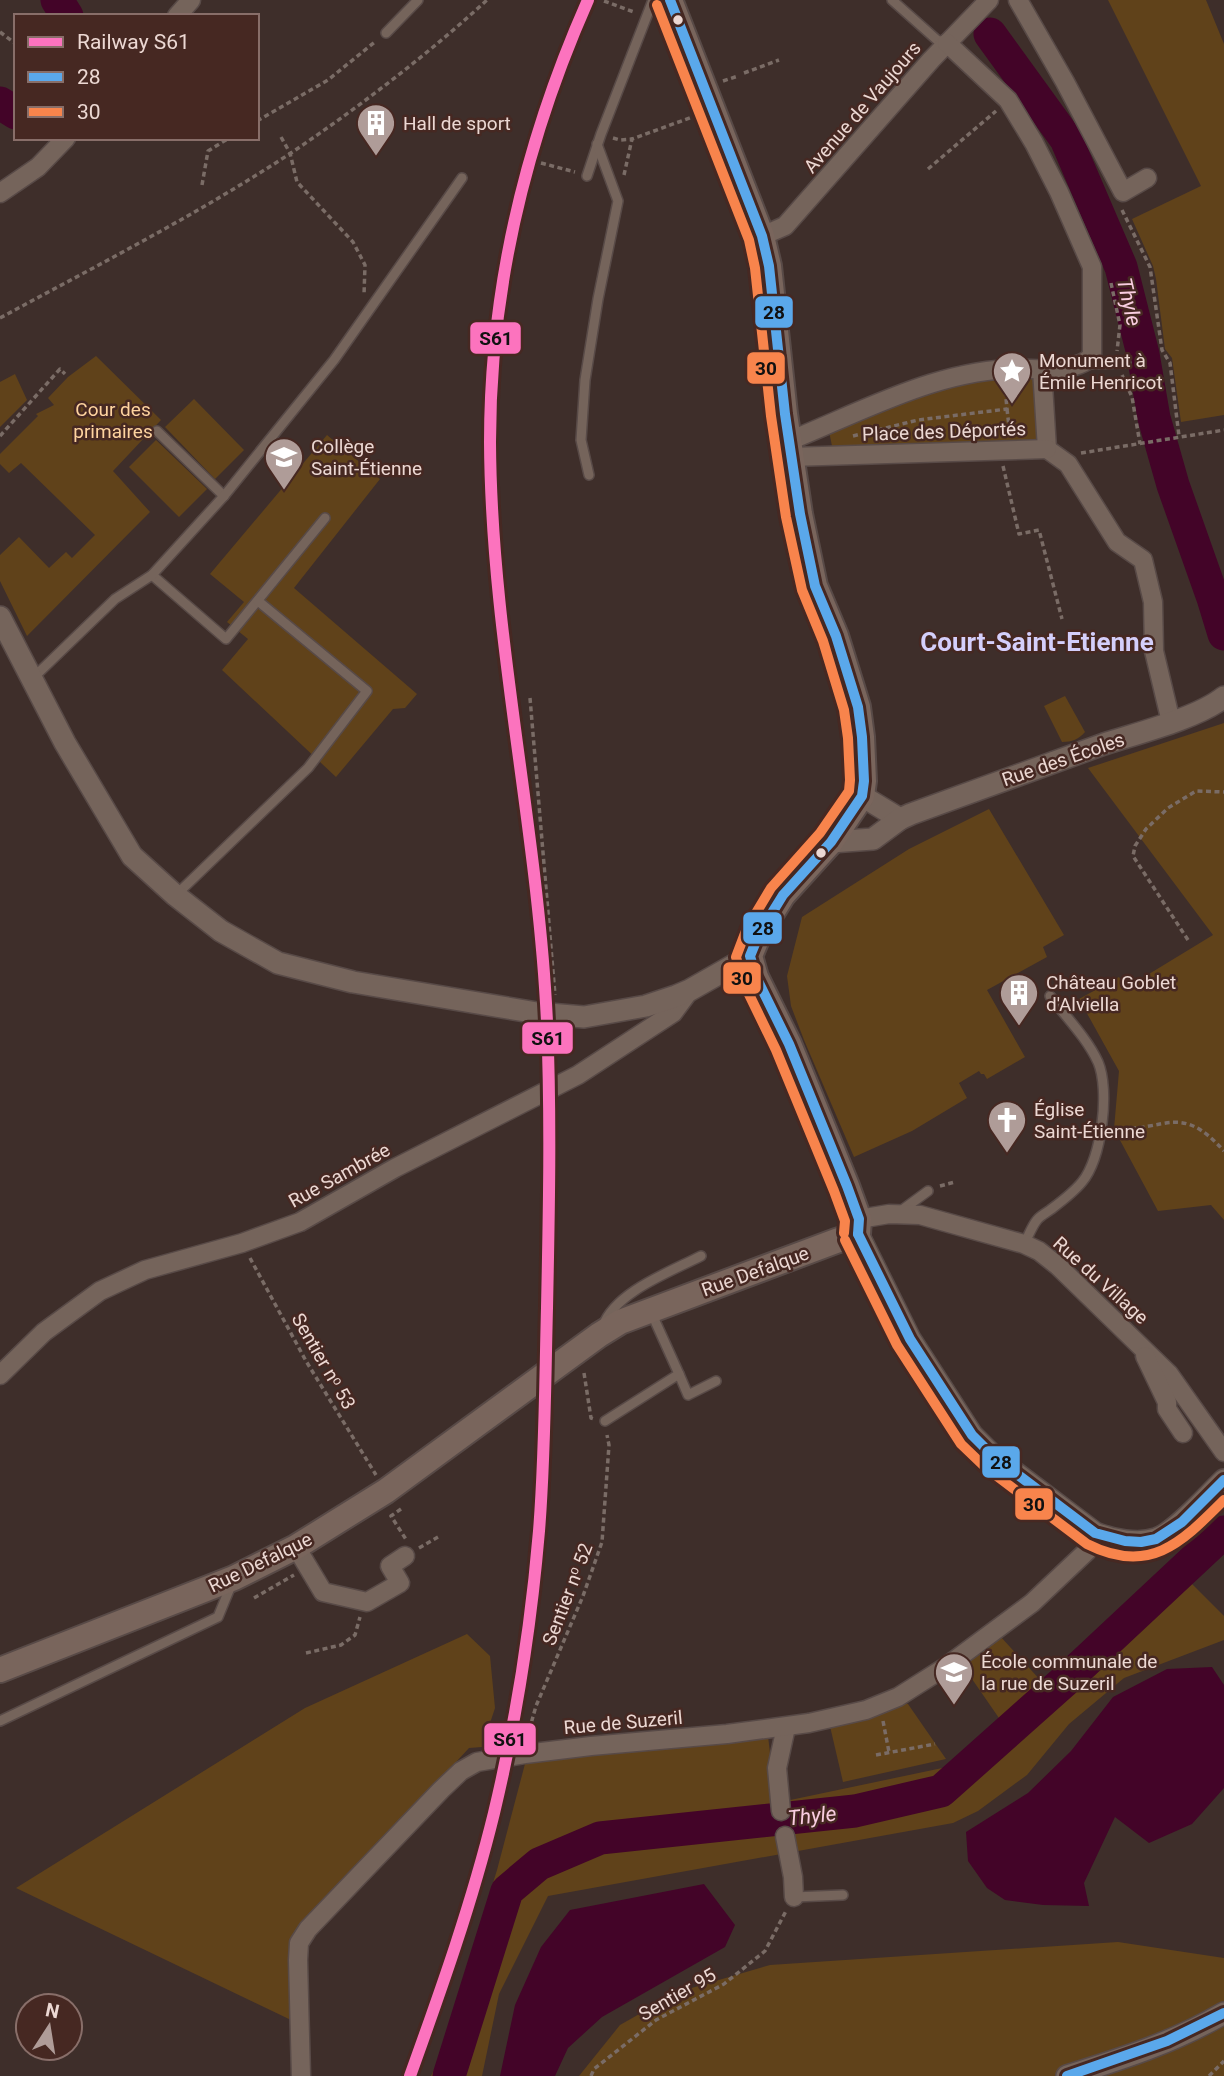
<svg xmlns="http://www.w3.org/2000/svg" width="1224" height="2076" font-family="Roboto,sans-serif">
<rect width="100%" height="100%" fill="#3e2e2a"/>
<g fill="#60421a">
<path d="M1108,0H1206L1224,44V415L1181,422L1172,358L1165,349L1156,279L1153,266L1132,219L1201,186Z"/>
<path d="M96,356L161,420L113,471L150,512L27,636L0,581V555L19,537L49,568L66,552L72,558L95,535L21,463L9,473L0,464V454L38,416L36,414L54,405L48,398L68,377Z"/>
<path d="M1042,369L1047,449L834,456L828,426L912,390Z"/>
<path d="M15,374L27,400L0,427V382Z"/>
<path d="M194,399L244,450L215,479L165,427Z"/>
<path d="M327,435L380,479L294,588L417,694L405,708L393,709L336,777L222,670L248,639L227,622L244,602L210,574Z"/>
<path d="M156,440L207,489L179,517L129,467Z"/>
<path d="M1065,696L1085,732C1079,739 1072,742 1062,742L1044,706Z"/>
<path d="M1224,723V1220L1211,1205L1158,1211L1114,1129L1119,1071L1079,999L1119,977L1126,988L1213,935L1088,768Z"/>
<path d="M989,809L1064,935L1043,947L1047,957L987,990L1025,1057L987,1079L984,1074H981L979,1071L959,1083L967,1098L912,1131L854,1157L804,1040L791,1006L787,976L802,917L909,849Z"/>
<path d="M1173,1565L1224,1616V1640L1124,1678L1069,1724L1027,1775L978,1811L953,1823L548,1896L499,1994L482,2076H431L438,2061L497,1870L526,1760L768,1736L776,1803L947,1767L1023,1715Z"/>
<path d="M467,1634L490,1656L495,1708L482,1747L469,1748L292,1940L291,2020L16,1888L305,1708Z"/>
<path d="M1000,1636L1042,1682L1001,1721L963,1666L989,1648L994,1641Z"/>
<path d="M904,1703L908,1704L946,1759L843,1782L829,1722Z"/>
<path d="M1118,1942L1224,1958V2076H579L620,2025L678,1992L770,1965Z"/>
</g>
<g fill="#430428">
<path d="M1212,1667L1224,1685V1788L1192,1824L1149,1843L1115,1817L1084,1883L1089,1906L1043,1905L1005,1900L987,1888L968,1861L966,1832L1028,1793L1071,1751L1113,1697L1167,1669Z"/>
<path d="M704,1884L735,1925L725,1947L602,2017L568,2048L555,2076H500L515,2005L541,1947L570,1910Z"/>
</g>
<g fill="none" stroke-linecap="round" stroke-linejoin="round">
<g stroke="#430428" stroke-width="33">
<path d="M57,0L67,16"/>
<path d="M990,34L1066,139L1121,267L1143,354L1154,418L1173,485L1213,598L1224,634"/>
<path d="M0,103L16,113"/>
<path d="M449,2076L507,1891L539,1864L600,1838L855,1811L941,1791L1069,1677L1224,1532"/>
</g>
<g stroke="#584a47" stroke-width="12">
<g id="service">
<path d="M892,0L937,40L947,43"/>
<path d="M386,33L418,0"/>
<path d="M587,176L601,134L653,0"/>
<path d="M1085,364L1126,363"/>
<path d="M157,431L224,496"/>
<path d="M589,475L581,440L585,380L598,299L618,201L597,144"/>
<path d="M152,575L226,639L325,518"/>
<path d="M32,679L115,599L152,575L224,496L334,360L462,178"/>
<path d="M176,895L308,768L367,691L258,601"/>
<path d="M898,1213L928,1191"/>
<path d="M1024,1244C1028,1237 1032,1226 1037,1220C1040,1216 1046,1213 1050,1210C1062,1201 1073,1193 1082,1182C1102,1158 1110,1090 1098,1062C1087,1038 1066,1017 1050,996"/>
<path d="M603,1326C615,1292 670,1272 701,1256"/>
<path d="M679,1374L688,1395L716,1381"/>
<path d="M605,1421L679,1374L651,1312"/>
<path d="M0,1721L218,1617L232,1583"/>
<path d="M794,1897L843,1895"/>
</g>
</g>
<g stroke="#584a47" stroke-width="21">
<g id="minor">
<path d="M1018,0L1065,82L1123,192L1147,178"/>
<path d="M177,16L191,0"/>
<path d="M0,193L38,167L66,138"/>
<path d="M762,236L785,226L931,60L989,0"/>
<path d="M1042,369L1047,449"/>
<path d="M789,441C866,410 945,365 1031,369C1047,370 1083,370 1092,355V267L1059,192L1034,143L1008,100L947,43"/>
<path d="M1047,449L1068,464L1117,542L1143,560L1153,602L1154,651L1171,722"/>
<path d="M790,457L1047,449"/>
<path d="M859,1219L889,1214L920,1215L1024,1244L1039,1251L1058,1266L1169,1374L1224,1452"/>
<path d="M1145,1356L1167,1402V1409L1183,1433"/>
<path d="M0,1375L44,1332L100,1291L145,1270L242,1243L300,1222L395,1168L578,1075L673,1013L690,990"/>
<path d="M296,1547L323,1592L367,1602L400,1583L390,1566L405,1556"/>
<path d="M781,1811L777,1768L786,1727"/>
<path d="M785,1836L793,1877L794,1897"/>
<path d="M301,2076L298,1960L299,1943L308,1929L441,1790L461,1771L477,1762L525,1754L591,1746L727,1734L809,1723L866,1710L898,1697L947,1666L1032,1603L1087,1551L1095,1533"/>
</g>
</g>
<g stroke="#584a47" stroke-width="24">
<g id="tertiary">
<path d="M0,617L65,743L132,856L175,895L221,931L278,963L353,982L537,1013L584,1017L646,1006L676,996L690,990L750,956"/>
<path d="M862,796L900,819"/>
<path d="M831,842L873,839L900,819L911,814C975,791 1039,767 1104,744C1138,733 1198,718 1224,697"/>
<path d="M858,1234L910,1339L972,1435L993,1456L1095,1533C1112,1540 1138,1545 1156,1539C1175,1533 1208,1495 1224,1480"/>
<path d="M1067,2076C1121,2059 1175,2042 1224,2013"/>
</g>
</g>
<g stroke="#584a47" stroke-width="28">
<path id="secondary" d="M0,1670L234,1578L296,1547L386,1491L599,1335L620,1322L836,1241L858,1234L859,1219L847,1186L789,1044L756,977L750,956L759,934L783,895L831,842L862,796L864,781L862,737L858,707L836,636L815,586L800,514L785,414L769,266L762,236L670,0"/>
</g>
<g stroke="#7a6c66" stroke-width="3.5" stroke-dasharray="5 3.5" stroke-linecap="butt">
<path d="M604,1L634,12"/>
<path d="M0,32L16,44"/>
<path d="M744,73L779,60"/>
<path d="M723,81L738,76"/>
<path d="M257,121L328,80L376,41"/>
<path d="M281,137L290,153L297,182L353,242L365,265L364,295"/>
<path d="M613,138L620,140L632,139"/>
<path d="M541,163L575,172"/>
<path d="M928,169L996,111"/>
<path d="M624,175L632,139L695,116"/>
<path d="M202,185L208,151L229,138"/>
<path d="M1122,210L1150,267L1162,350L1170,363L1179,436"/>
<path d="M1111,283L1120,325L1117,351"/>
<path d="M0,318C98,265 198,214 291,153C359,107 426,56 487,0"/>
<path d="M1122,375L1132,397L1140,444"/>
<path d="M1007,409L1010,435"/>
<path d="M0,436L60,369L65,374"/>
<path d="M853,436L918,420L1007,409L1005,388"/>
<path d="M1081,453L1224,430"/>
<path d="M1003,466L1019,534L1039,530L1062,619"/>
<path d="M530,698L555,995"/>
<path d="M1188,940L1133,856L1135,846L1146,829L1168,808L1196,791L1224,792"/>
<path d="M1114,1129C1167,1131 1180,1102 1224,1151"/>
<path d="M940,1186L955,1182"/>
<path d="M250,1258L306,1361L376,1475"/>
<path d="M584,1373L591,1418L594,1419"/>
<path d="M401,1509L391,1516L407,1541"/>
<path d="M419,1548L438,1537"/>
<path d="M254,1598L294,1575"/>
<path d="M306,1653L341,1645L355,1635L360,1617"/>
<path d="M883,1721L889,1752"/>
<path d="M527,1738L536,1706L583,1596L602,1542L609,1445L607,1435"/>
<path d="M876,1755L935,1744"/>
<path d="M591,2076L594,2069L656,2020L724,1984L765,1951L786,1911"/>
<path d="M1209,2076L1224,2061"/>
</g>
<use href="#service" stroke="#75645b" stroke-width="9"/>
<use href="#minor" stroke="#75645b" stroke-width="18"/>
<use href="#tertiary" stroke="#75645b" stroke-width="21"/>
<use href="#secondary" stroke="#79655c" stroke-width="24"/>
<g stroke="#462822" stroke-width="16">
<g id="bus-1">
<path d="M670,0L762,236L769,266L785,414L800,514L815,586L836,636L858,707L862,737L864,781L862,796L831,842L783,895L759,934L750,956L756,977L789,1044L847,1186L859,1219L858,1234"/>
<path d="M858,1234L910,1339L972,1435L993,1456L1095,1533L1125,1541L1141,1542L1156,1539L1182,1522L1224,1480"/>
<path d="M1067,2076L1167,2041L1224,2013"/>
</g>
</g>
<g stroke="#462822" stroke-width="16">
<g id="bus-2">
<path d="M657,5L749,240L755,268L771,416L786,517L802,590L823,641L844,710L848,738L850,780L849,791L820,833L771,888L747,928L736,957L743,982L776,1050L834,1191L845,1221L844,1233"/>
<path d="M845,1240L897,1345L961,1444L985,1467L1087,1544C1150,1576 1182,1542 1224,1500"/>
</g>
</g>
<use href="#bus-1" stroke="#5aa8eb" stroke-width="10"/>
<use href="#bus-2" stroke="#f8844c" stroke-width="10"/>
<g stroke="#462822" stroke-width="18">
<path id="rail-1" d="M410,2076C441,1990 472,1903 494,1813C516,1721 531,1626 539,1531C545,1457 545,1383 547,1308C549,1213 551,1117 547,1022C538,828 491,637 490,442C490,288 526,140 588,0"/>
</g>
<use href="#rail-1" stroke="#fc73be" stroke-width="12"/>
</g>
<defs>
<g id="building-pin" transform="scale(2.0125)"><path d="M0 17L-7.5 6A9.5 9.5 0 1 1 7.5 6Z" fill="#af9c98" stroke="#462822"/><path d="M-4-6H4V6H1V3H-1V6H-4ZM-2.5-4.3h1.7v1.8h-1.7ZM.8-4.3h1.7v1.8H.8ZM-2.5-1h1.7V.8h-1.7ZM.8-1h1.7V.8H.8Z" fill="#fff"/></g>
<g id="sight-pin" transform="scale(2.0125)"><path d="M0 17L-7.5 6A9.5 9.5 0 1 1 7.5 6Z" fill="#af9c98" stroke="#462822"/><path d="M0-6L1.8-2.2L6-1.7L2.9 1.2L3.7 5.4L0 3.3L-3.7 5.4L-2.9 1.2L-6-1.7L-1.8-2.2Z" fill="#fff"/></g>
<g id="school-pin" transform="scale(2.0125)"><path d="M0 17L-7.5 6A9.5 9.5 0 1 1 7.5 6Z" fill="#af9c98" stroke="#462822"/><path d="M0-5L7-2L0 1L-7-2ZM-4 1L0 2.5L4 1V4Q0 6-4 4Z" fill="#fff"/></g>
<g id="church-pin" transform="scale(2.0125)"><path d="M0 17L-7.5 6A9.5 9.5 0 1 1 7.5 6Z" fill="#af9c98" stroke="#462822"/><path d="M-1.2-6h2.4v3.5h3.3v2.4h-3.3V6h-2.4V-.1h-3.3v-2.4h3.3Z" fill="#fff"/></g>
</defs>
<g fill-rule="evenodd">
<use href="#building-pin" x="376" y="123"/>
<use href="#sight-pin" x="1012" y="371"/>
<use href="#school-pin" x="284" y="457"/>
<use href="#building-pin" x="1019" y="993"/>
<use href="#church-pin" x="1007" y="1120"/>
<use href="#school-pin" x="954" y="1672"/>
</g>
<g fill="#ecd8d3" stroke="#462822" stroke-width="2.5">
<circle cx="678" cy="20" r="6"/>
<circle cx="821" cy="853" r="6"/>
</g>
<g text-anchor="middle" stroke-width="5" stroke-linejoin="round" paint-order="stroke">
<g font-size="19" fill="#ecd8d3" stroke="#462822">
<text transform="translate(862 107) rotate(-49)" y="7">Avenue de Vaujours</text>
<text transform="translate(944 431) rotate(-2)" y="7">Place des Déportés</text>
<text transform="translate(1063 759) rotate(-19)" y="7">Rue des Écoles</text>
<text transform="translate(339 1175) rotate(-29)" y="7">Rue Sambrée</text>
<text transform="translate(755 1271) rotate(-20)" y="7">Rue Defalque</text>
<text transform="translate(1101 1280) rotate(42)" y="7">Rue du Village</text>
<text transform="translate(324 1361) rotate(60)" y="7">Sentier nᵒ 53</text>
<text transform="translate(260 1562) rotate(-26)" y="7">Rue Defalque</text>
<text transform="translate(567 1594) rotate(-69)" y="7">Sentier nᵒ 52</text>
<text transform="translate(623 1722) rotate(-5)" y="7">Rue de Suzeril</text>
<text transform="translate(677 1994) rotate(-30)" y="7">Sentier 95</text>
</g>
<g font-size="19" fill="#ecd8d3" stroke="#462822" text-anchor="start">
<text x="403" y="130">Hall de sport</text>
<text x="1039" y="367">Monument à<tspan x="1039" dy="22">Émile Henricot</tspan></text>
<text x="311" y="453">Collège<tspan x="311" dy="22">Saint-Étienne</tspan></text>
<text x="1046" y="989">Château Goblet<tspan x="1046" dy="22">d'Alviella</tspan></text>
<text x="1034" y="1116">Église<tspan x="1034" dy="22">Saint-Étienne</tspan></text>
<text x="981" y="1668">École communale de<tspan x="981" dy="22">la rue de Suzeril</tspan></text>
</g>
<g font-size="19" fill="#fed39f" stroke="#462822">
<text x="113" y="416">Cour des<tspan x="113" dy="22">primaires</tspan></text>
</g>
<g font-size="21" font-style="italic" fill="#facee1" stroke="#462822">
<text transform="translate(1129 302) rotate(77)" y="7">Thyle</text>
<text transform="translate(812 1816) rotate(-6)" y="7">Thyle</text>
</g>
<g font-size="26" font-weight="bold" fill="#d4cffb" stroke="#462822">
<text x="1037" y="651">Court-Saint-Etienne</text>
</g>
</g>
<g stroke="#462822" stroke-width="2.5">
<rect x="754" y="295" width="40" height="34" rx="7" fill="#5aa8eb"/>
<rect x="469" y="321" width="53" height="34" rx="7" fill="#fc73be"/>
<rect x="746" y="351" width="40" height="34" rx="7" fill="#f8844c"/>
<rect x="742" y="911" width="41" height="34" rx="7" fill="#5aa8eb"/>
<rect x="722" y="961" width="40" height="34" rx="7" fill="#f8844c"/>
<rect x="521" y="1021" width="53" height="34" rx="7" fill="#fc73be"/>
<rect x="981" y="1445" width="40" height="34" rx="7" fill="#5aa8eb"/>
<rect x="1014" y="1487" width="40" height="34" rx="7" fill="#f8844c"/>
<rect x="483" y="1722" width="54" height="34" rx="7" fill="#fc73be"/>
</g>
<g font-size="19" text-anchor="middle" font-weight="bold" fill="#111">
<text x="774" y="319">28</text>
<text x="496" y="345">S61</text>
<text x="766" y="375">30</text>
<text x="763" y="935">28</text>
<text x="742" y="985">30</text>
<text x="548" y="1045">S61</text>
<text x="1001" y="1469">28</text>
<text x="1034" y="1511">30</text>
<text x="510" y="1746">S61</text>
</g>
<rect x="14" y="14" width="245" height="126" fill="#462822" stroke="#886e69" stroke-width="2"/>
<rect x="28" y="37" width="35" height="10" fill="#fc73be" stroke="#886e69" stroke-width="2"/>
<text x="77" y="49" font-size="21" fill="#ecd8d3">Railway S61</text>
<rect x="28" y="72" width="35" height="10" fill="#5aa8eb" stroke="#886e69" stroke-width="2"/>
<text x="77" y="84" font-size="21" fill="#ecd8d3">28</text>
<rect x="28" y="107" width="35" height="10" fill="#f8844c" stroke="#886e69" stroke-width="2"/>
<text x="77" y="119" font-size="21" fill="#ecd8d3">30</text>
<g transform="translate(49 2027) rotate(12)"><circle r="33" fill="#462822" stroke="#886e69" stroke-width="2"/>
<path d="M0-5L12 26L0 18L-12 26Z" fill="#af9c98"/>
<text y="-10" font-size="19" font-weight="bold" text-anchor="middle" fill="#ecd8d3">N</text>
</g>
</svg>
